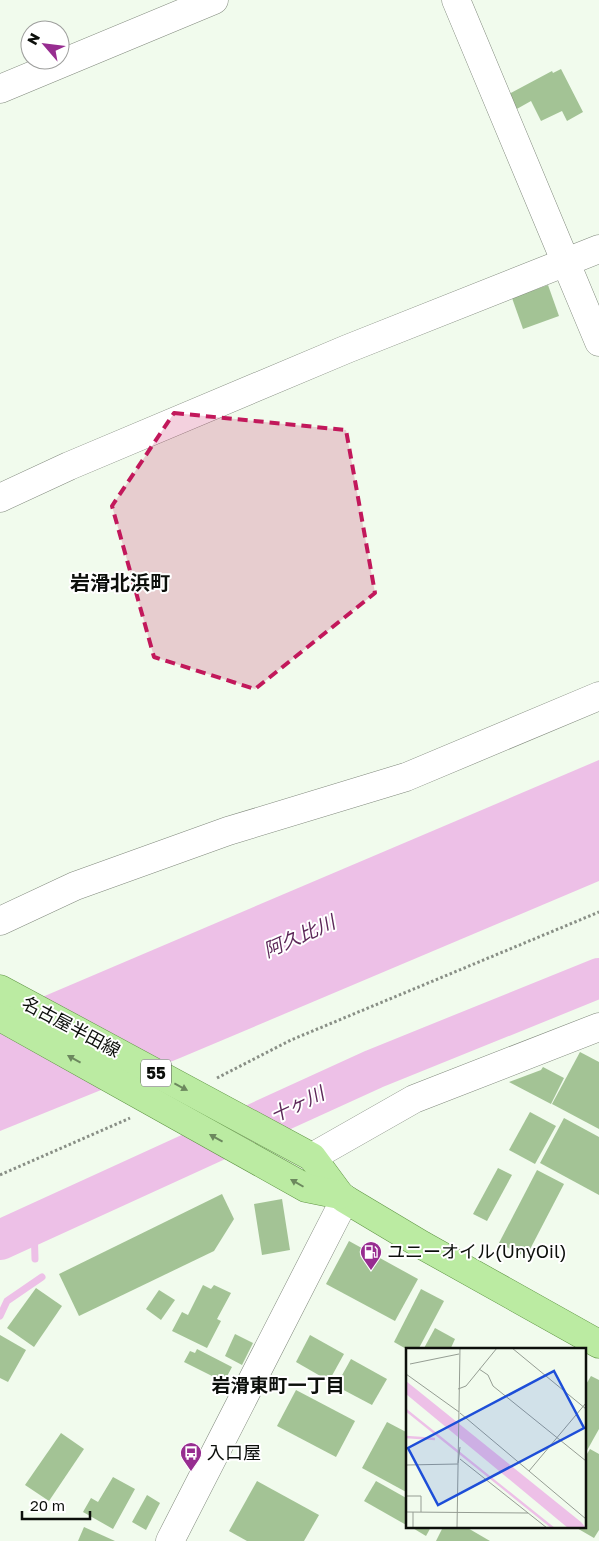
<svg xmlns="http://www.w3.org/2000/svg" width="599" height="1541" font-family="'Golos Text','Noto Sans JP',sans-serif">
<rect width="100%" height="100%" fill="#f1fbed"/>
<path fill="#edc0e7" d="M599,760V881L180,1058L0,1131V1015Z"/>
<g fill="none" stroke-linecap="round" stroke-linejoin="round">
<g stroke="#edc0e7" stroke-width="7">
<path d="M34,1224L35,1259"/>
<path d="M0,1316L7,1301L42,1277"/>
</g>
<path stroke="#edc0e7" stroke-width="40" d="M0,1240L374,1069L599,978"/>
</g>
<g fill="#a3c395">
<path d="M561,69L583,112L567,121L562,111L541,121L531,101L515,110L507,95L552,71L553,73Z"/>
<path d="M548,285L559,316L523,329L512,298Z"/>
<path d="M580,1052L599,1062V1129L552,1104Z"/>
<path d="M543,1067L564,1078L551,1104L509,1082L541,1070Z"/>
<path d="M530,1112L556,1126L535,1164L509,1150Z"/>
<path d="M564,1118L599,1137V1195L540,1163Z"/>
<path d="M498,1168L512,1175L487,1221L473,1214Z"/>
<path d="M537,1170L564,1184L526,1257L499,1243Z"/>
<path d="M222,1194L234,1219L214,1251L79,1316L59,1274Z"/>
<path d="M282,1199L290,1250L262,1255L254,1204Z"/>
<path d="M349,1241L418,1279L395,1321L326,1284Z"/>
<path d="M203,1285L211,1289L214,1285L231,1293L217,1319L221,1321L207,1348L172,1331L182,1312L188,1315Z"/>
<path d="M36,1288L62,1306L34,1347L7,1328Z"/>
<path d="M421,1289L444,1301L418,1350H408L394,1342Z"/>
<path d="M159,1290L175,1300L161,1320L146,1309Z"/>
<path d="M435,1328L455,1339L450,1350H423Z"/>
<path d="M235,1334L253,1343L242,1365L225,1356Z"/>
<path d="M0,1335L26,1350L8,1382L0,1378Z"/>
<path d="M310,1335L344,1354L329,1381L296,1362Z"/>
<path d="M197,1349L232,1367L224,1382L184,1362L190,1351L195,1353Z"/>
<path d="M351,1359L387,1379L372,1405L336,1386Z"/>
<path d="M591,1376L599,1380V1429L585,1454V1386Z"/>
<path d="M296,1390L355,1421L336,1457L277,1426Z"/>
<path d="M387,1422L408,1433V1493L362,1468Z"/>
<path d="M61,1433L84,1449L49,1501L25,1485Z"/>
<path d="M590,1449L599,1454V1530L594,1538L575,1527H585V1457Z"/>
<path d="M113,1477L135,1489L113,1529L83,1512L91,1498L98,1502Z"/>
<path d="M257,1481L319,1515L304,1541H247L229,1531Z"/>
<path d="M376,1481L408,1499V1526L364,1501Z"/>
<path d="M147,1495L160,1503L146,1530L132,1522Z"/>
<path d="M84,1527L115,1541H78Z"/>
<path d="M411,1527H431L426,1536Z"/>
<path d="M443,1527H466L490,1541H436Z"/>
</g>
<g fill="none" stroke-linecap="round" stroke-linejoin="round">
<g stroke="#81897d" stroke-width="29">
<g id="minor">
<path d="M456,0L599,342"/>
<path d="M0,89L214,0"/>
<path d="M0,498L69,466L347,349L599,249"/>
<path d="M0,921L75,886L228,831L406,777L599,696"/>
<path d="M312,1157L414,1099L599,1027"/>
<path d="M170,1541L345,1199"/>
</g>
</g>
<g stroke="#609545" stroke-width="29">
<g id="major">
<path d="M0,989L312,1157L340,1195L345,1199L422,1245L599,1344"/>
<path d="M0,1017L306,1188L340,1195"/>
</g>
</g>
<g stroke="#898f86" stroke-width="3" stroke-dasharray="2.5 2.5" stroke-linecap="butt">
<path d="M217,1078L291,1040L599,912"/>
<path d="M0,1175L130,1118"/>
</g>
<use href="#minor" stroke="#fff" stroke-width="28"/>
<use href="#major" stroke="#bbeba2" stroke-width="28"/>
</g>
<defs><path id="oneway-solid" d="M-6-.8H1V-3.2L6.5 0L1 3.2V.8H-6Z" transform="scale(1.25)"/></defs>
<g fill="#6c885e">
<use href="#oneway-solid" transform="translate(74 1059) rotate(-151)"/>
<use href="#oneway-solid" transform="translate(181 1087) rotate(28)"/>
<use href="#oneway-solid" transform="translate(216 1138) rotate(-151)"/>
<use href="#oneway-solid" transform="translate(297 1183) rotate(-150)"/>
</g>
<path fill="#c2185b" fill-opacity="0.2" stroke="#c2185b" stroke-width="4" stroke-dasharray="10 6" stroke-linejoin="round" d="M174,413L346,430L375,593L255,689L154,657L112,506Z"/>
<defs>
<g id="fuel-pin" transform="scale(1.125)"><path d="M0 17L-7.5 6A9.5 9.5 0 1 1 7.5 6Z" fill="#972d90" stroke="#fff"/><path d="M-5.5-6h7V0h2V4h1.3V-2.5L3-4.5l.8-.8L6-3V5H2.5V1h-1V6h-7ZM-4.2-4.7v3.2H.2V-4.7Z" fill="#fff"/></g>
<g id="bus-pin" transform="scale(1.125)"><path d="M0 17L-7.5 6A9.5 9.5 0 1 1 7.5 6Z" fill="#972d90" stroke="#fff"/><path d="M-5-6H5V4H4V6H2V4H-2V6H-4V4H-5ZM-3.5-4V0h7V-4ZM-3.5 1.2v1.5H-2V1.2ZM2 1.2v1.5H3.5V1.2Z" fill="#fff"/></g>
</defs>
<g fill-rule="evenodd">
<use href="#fuel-pin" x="371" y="1252"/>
<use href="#bus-pin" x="191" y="1453"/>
</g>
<g text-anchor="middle" stroke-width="4" stroke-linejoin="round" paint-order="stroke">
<rect fill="#fff" stroke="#555754" stroke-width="1" x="141" y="1059.5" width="30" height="27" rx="4"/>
<g font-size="16" font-weight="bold" fill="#0c0f0b">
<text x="156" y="1079">55</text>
</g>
<g font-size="18" fill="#0c0f0b" stroke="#fff">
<text transform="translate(71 1027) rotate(28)" y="6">名古屋半田線</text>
</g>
<g font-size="18" fill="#0c0f0b" stroke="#fff" text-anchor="start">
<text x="387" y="1258">ユニーオイル(UnyOil)</text>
<text x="207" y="1459">入口屋</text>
</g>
<g font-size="19" font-style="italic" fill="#5d2859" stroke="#fff">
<text transform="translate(299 936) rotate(-24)" y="7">阿久比川</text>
<text transform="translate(297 1104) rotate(-25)" y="7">十ヶ川</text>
</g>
<g font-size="19" font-weight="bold" fill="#0c0f0b" stroke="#fff">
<text x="278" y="1392">岩滑東町一丁目</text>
</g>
<g font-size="20" font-weight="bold" fill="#0c0f0b" stroke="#fff">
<text x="120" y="590">岩滑北浜町</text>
</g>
</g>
<g transform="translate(406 1348)">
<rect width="180" height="180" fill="#f1fbed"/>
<path d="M0,33L175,174L180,180H162L0,46Z" fill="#edc0e7"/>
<path fill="none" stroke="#edc0e7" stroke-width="2.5" d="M0,62L147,180M0,89L29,91"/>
<path fill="none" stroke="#959d93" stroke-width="1" d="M106,0L180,61M4,16L53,6M73,21L82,27L87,38L180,113M0,26L53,64M52,41L60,38L91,0M54,65L180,171M54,111L141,180M52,115L54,99M0,117L52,116M123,123L180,55M0,148H15V164M0,164L122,165M7,180V164M51,180L54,0"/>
<path fill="#1d4ed8" fill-opacity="0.15" stroke="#1d4ed8" stroke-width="2.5" d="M148,23L178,80L32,157L2,100Z"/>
<rect width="180" height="180" fill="none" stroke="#0c0f0b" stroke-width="2.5"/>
</g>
<g transform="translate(45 45) rotate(298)"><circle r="24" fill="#ffffff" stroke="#9e9f9d"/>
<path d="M0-4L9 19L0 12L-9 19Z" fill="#972d90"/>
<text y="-8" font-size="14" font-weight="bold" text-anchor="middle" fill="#0c0f0b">N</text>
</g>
<path d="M22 1511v8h68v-8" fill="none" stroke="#0c0f0b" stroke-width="2.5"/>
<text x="30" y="1511" font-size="15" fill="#0c0f0b" stroke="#ffffff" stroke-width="4" paint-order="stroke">20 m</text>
</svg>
